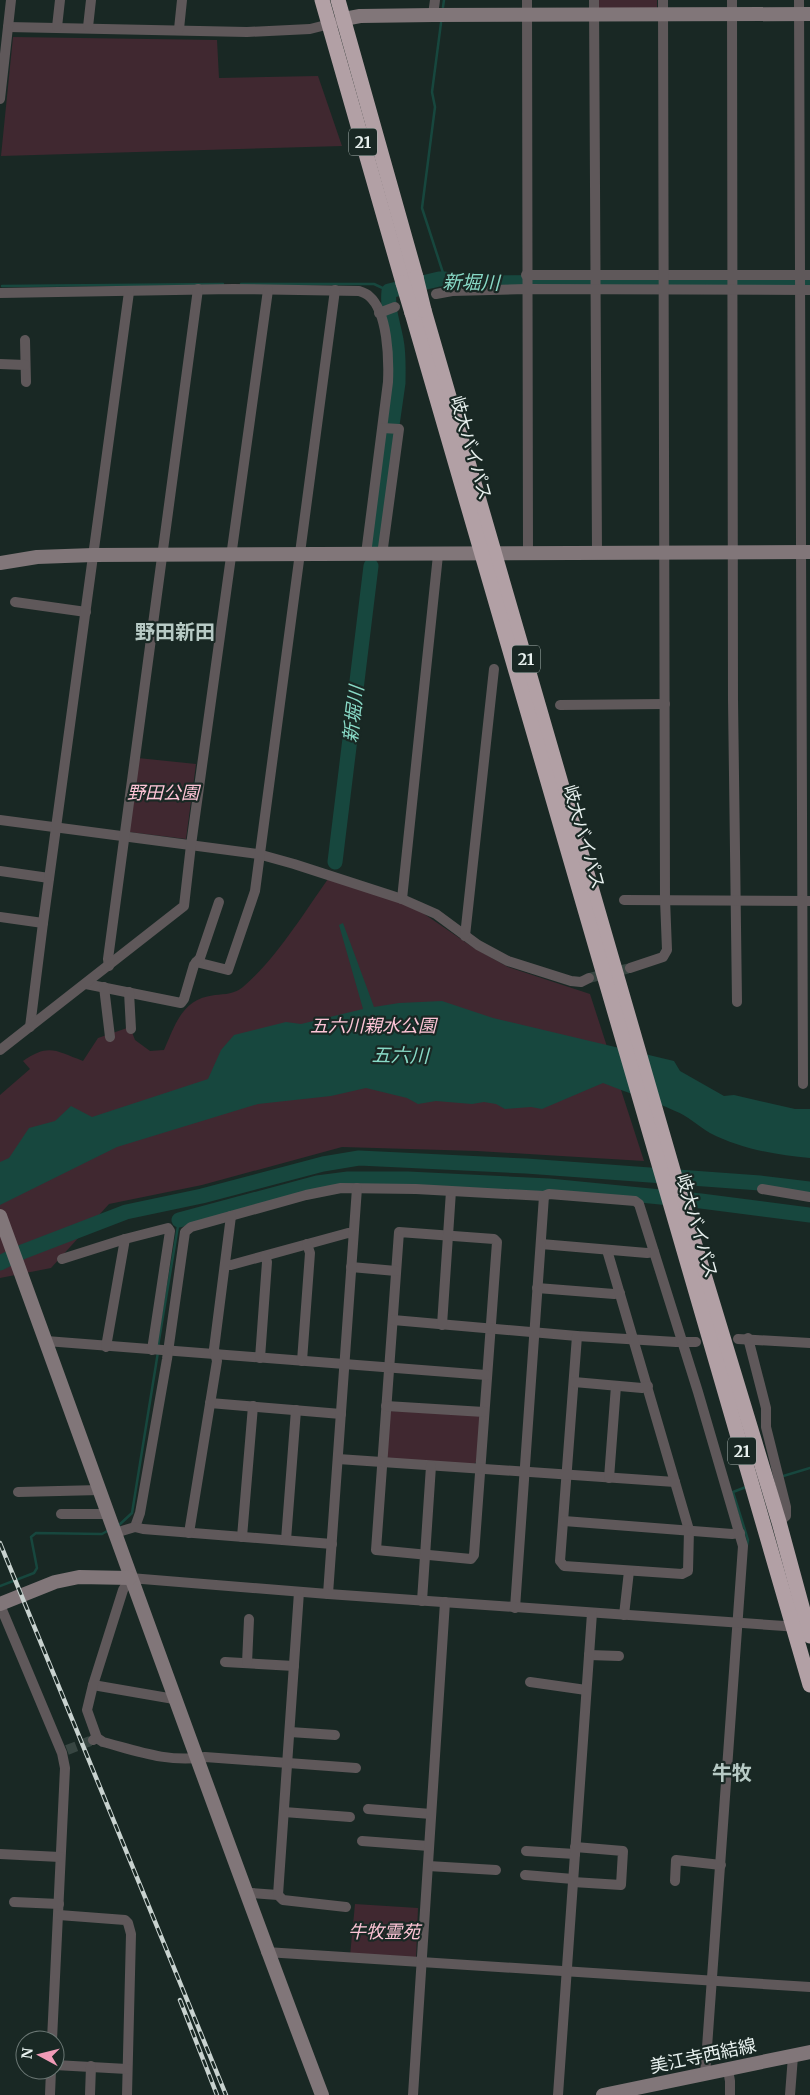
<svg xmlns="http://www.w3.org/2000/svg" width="810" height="2095" font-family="Merriweather,'Noto Sans JP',serif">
<rect width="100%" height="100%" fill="#192824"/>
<g fill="#402830">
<path d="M599,0H657V10L599,11Z"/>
<path d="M13,37L217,40L219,78L318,76L342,146L1,156Z"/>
<path d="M138,758L196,764L186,839L129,832Z"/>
<path d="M328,879L414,907L474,948L508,967L590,994L644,1161L477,1151L342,1147L202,1185L109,1204L51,1268L0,1278V1095L30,1069L23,1061C49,1043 56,1051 83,1061L98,1038L130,1027L135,1040L150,1051L164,1050C176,1023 182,999 215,995C225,994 235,994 243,987C275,960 304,913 328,879Z"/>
<path d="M390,1411L477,1415L481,1418L476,1462L473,1465L389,1459L387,1456Z"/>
<path d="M355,1904L418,1908L416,1960L350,1956Z"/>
</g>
<path fill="#17473e" d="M343,923L374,1007L399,1003L442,1001L493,1018L674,1061L680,1071L724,1096L734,1095L795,1109H810V1158C776,1155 741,1149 710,1133C698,1126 688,1116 675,1111C652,1100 627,1093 603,1083L542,1109L531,1107L505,1109L496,1104L484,1102L472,1104L436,1101L418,1104L407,1098L366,1088L331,1096L258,1104L117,1147L0,1205V1162L9,1158L29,1128L55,1121L71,1106L92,1117L208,1079L221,1050L234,1035L286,1022L301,1024L363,1009L339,925Z"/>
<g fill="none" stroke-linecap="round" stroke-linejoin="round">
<g stroke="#17473e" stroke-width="2.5">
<path d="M443,7L444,0"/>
<path d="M441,23L432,92L435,107L422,208L445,279"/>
<path d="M241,284H374L389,291"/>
<path d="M2,286L223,284"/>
<path d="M158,1346L179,1220"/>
<path d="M780,1477L810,1468"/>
<path d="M746,1487L733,1492L748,1540L747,1545"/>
<path d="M118,1526L132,1513L158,1352"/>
<path d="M0,1586L34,1573L37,1568L31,1537L36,1533L102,1534L109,1530"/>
</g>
<g stroke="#17473e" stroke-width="15">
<path d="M375,544L398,383C398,369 399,355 396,340C393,323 387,309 389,291L439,279H445L454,283L810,281"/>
<path d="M335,862L371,566"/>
<path d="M179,1220L317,1183L348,1179H408L549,1186L701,1201L810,1215"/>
<path d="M0,1263L22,1252L126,1212L202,1196L323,1164L359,1158L526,1166L760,1183L810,1189"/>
</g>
<g stroke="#384642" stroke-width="10" stroke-dasharray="10 5" stroke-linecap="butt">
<path d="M589,978L630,968"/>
<path d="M67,1750L93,1740"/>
</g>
<g stroke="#5f585a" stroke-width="10">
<path d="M527,0L528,555"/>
<path d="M594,0L597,554"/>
<path d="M732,0L733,700L737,1002"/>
<path d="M799,0L803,1084"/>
<path d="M433,15L435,0"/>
<path d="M8,27L247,32L310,29L334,23"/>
<path d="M57,27L60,0"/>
<path d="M88,27L91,0"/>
<path d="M179,29L182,0"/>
<path d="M0,99L11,0"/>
<path d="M526,275H810"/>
<path d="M0,293L233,289L359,291C362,292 367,294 369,296C388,312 389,359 388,382L366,554"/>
<path d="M436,294L452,291L526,289L810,290"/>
<path d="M379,313L395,307"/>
<path d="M25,340L26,382"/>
<path d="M0,364L25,365"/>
<path d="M382,555L399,429L383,428"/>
<path d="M15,602L86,612"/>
<path d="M560,705L665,704"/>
<path d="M0,820L258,854L294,864L402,899L436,914L478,945L508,961L571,981L581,982L589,978"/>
<path d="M0,871L49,878"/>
<path d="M402,899L438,555"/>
<path d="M624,900L810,901"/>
<path d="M0,917L43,923"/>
<path d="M465,936L494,669"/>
<path d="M196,962L228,970L255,891L335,290"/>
<path d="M109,966L108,959L198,289"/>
<path d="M630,968L663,957L667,950L665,899L663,0"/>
<path d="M86,984L181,1003L184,999L194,965L200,958L219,902"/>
<path d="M104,987L110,1037"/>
<path d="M129,992L131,1029"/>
<path d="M30,1027L43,923L129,292"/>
<path d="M0,1050L184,906L191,845L268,290"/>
<path d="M762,1189L810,1197"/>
<path d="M399,1232L494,1239L497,1242L474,1555L471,1559L376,1550Z"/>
<path d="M541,1244L647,1253L654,1252"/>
<path d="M62,1259L125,1239"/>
<path d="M225,1265H231L348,1233L353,1234"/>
<path d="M351,1267L396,1271"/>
<path d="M537,1288L614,1294L620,1293"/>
<path d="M393,1320L577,1336L676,1342H696"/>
<path d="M442,1325L451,1191"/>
<path d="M577,1336L560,1561L564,1566L682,1574L688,1571L689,1530L607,1250"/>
<path d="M748,1338L766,1408V1427L786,1507V1516L779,1522"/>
<path d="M738,1339L810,1343"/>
<path d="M46,1341L486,1375"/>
<path d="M106,1347L125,1239L168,1228L170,1231L152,1350"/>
<path d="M260,1358L267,1262L265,1256"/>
<path d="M302,1361L310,1253L307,1244"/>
<path d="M574,1382L642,1388L648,1386"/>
<path d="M210,1403L341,1414"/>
<path d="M386,1406L484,1412"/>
<path d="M338,1459L675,1482"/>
<path d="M609,1478L616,1386"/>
<path d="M18,1492L100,1490"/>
<path d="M61,1514H103L108,1512"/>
<path d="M564,1521L732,1534L740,1533"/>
<path d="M135,1527L140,1513L167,1359L185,1232L191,1227L306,1195L341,1188L416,1189L544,1196L549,1194L635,1201L639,1204L698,1392L743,1546L705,2075"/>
<path d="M115,1533L135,1527L143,1529L332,1544"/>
<path d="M189,1533L217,1361L214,1349L231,1216"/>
<path d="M242,1537L253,1406"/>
<path d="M286,1540L296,1410"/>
<path d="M328,1594L357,1188"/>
<path d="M422,1601L431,1466"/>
<path d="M0,1605L62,1753L65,1768L52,2040"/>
<path d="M515,1608L544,1196"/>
<path d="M624,1615L629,1571"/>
<path d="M589,1655L619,1656"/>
<path d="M225,1662L294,1666"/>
<path d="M247,1663L249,1619"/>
<path d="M530,1682L586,1690"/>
<path d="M93,1685L174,1699"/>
<path d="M290,1732L335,1735"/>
<path d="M97,1738L103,1742C137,1751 169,1763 205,1757L356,1768"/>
<path d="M93,1740L97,1738L87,1710L93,1685L123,1590L130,1578L328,1594L799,1627"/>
<path d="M368,1809L431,1814"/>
<path d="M284,1812L350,1817"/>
<path d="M362,1841L429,1846"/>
<path d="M526,1851L575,1854"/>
<path d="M0,1854L60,1857"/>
<path d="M428,1866L496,1870"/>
<path d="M525,1875L573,1879"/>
<path d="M675,1881L676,1860L721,1865"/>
<path d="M573,1882L621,1885L623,1851L575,1847"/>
<path d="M246,1894L252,1893L278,1895L283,1900L346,1907"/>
<path d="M278,1895L299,1592"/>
<path d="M14,1902L59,1904"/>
<path d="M59,1915L125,1920L128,1923L131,1934L127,2095"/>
<path d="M266,1952L810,1987"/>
<path d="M55,2065L127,2069"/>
<path d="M728,2070L730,2081V2095"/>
<path d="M50,2095L51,2070"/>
<path d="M90,2095L91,2066"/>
<path d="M413,2095L445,1602"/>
<path d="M558,2095L592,1613"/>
<path d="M790,2095L793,2056"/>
</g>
<g stroke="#817679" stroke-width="14">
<path d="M344,19L360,16L433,15L810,14"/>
<path d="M0,563L37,557L93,555L810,552"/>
<path d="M0,1216C107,1509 211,1803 322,2095"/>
<path d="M0,1604L55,1582L79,1577L130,1578"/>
<path d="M603,2095L810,2052"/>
</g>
<g stroke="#b2a0a5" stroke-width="15">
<path d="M322,0L403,283"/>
<path d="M338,0L416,277"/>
<path d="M424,310L686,1215L779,1522L810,1636"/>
<path d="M412,313L810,1685"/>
</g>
<g stroke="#c8d2cf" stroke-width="4.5">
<g id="rail">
<path d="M0,1543L226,2095"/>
<path d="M180,2000L217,2095"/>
</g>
</g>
<use href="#rail" stroke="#192824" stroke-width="2.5" stroke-dasharray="8" stroke-linecap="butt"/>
<g stroke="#b2a0a5" stroke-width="15">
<path d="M416,277L424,310"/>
<path d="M403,283L412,313"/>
</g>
</g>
<g text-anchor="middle" stroke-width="4.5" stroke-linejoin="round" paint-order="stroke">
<g fill="#192824" stroke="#aab5b2" stroke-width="1">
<rect x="349" y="128.5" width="28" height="27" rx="4"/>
<rect x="512" y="645.5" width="28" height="27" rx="4"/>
<rect x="728" y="1437.5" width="28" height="27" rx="4"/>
</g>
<g font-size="16" font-weight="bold" fill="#e8f1ef">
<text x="363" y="148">21</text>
<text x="526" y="665">21</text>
<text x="742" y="1457">21</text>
</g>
<g font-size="18" fill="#e8f1ef" stroke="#192824">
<text transform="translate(471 448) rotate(74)" y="6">岐大バイパス</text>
<text transform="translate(584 837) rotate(74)" y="6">岐大バイパス</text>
<text transform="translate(697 1226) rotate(74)" y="6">岐大バイパス</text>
<text transform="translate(703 2056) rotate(-12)" y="6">美江寺西結線</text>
</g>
<g font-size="18" font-style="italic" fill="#fcc4d5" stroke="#192824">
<text x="163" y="799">野田公園</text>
<text x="373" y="1032">五六川親水公園</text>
<text x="384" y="1938">牛牧霊苑</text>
</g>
<g font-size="19" font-style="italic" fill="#88d9c6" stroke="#192824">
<text transform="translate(471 282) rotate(1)" y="7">新堀川</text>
<text transform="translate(353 714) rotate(-83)" y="7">新堀川</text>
<text transform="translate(400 1055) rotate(1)" y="7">五六川</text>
</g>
<g font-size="20" font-weight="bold" fill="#b7cac5" stroke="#192824">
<text x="175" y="639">野田新田</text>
<text x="732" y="1780">牛牧</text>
</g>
</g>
<g transform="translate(40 2055) rotate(277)"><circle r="24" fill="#192824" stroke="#6c7875"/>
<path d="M0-4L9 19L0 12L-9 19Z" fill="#f09ab6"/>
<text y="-8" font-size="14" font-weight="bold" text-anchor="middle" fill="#e8f1ef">N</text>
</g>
</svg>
